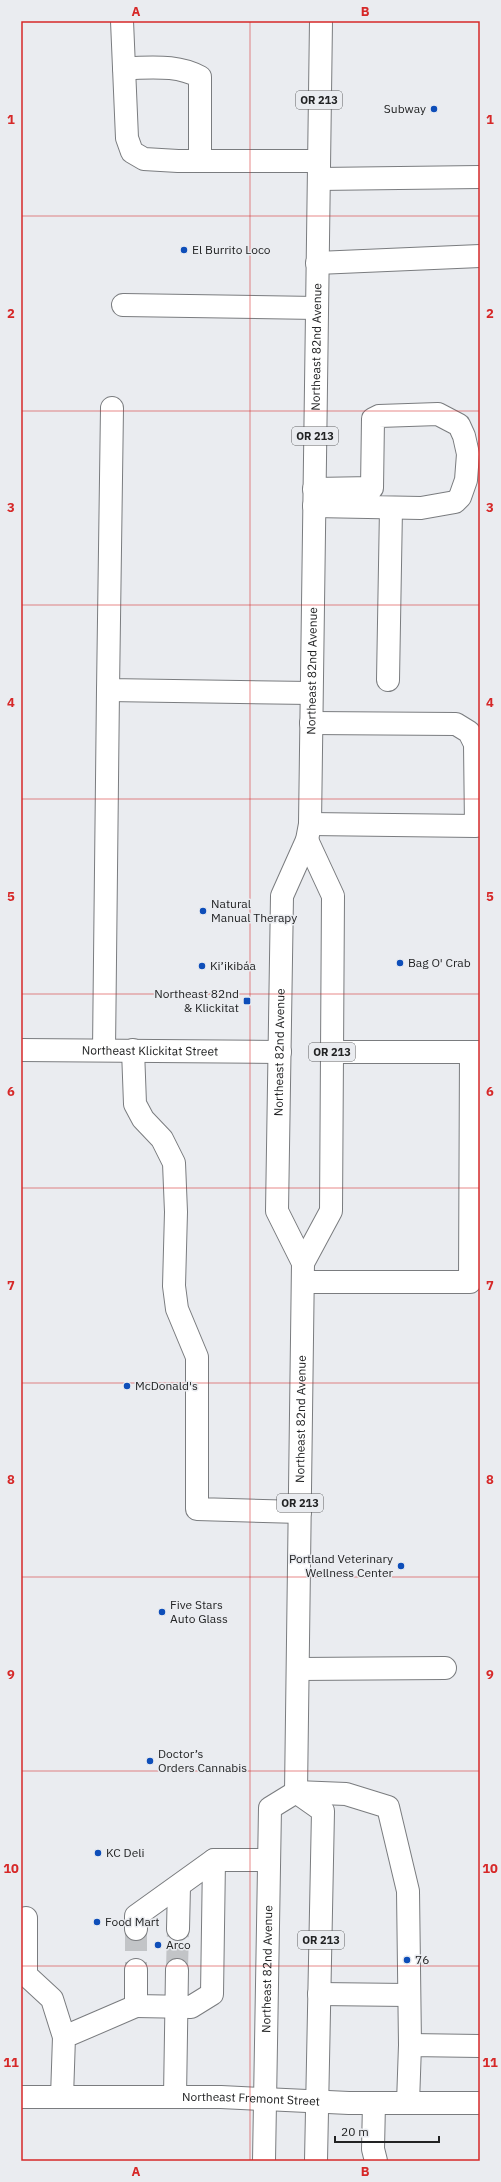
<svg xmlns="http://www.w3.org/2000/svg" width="501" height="2182" font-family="'IBM Plex Sans',sans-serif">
<rect width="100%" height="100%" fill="#eaecf0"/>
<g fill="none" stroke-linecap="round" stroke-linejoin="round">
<g stroke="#c2c4c7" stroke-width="22" stroke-dasharray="22 11" stroke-linecap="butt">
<path d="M136,1929V1970"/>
<path d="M177,1970L178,1929"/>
</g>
<g stroke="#7a7c7f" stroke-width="24">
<g id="minor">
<path d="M122,21L127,138L132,152L144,159L178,161H319"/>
<path d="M124,68C151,68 176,64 200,77V161"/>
<path d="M319,179L480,177"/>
<path d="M317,263L480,256"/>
<path d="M123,305L317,308"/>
<path d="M112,408L108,690L311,693"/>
<path d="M314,489L372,488L373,419L379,416L438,414L459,425L464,436L468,454L466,480L460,497L455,502L421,508L314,506"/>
<path d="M388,680L391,508"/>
<path d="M310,824L476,826L475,744L469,732L456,724L311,723"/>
<path id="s1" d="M21,1050L280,1052"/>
<path d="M104,1050L108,690"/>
<path d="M133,1050L135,1104L143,1119L162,1139L174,1163L176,1212L174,1286L177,1309L197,1357V1509L300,1512"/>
<path d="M332,1052H480"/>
<path d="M303,1282H470L471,1052"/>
<path d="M298,1669L445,1668"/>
<path d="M296,1792L346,1794L388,1807L408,1891L410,2045"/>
<path d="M26,1918V1975L52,1999L64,2037"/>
<path d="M136,1929V1916L214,1860H269"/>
<path d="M178,1929L179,1886"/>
<path d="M136,1970V2006L191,2007L212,1994L214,1860"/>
<path d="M319,1994L408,1995"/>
<path id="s2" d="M21,2097H221L349,2103H480"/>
<path d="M62,2097L64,2037L136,2006"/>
<path d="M175,2097L177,1970"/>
<path d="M374,2103L373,2149L376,2161"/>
<path d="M408,2103L410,2045L480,2046"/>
</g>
</g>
<g stroke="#7a7c7f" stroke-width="24">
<g id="major">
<path d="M303,1263L331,1211L333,896L307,840"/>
<path id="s3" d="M296,1792L303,1263L277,1211L282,896L307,840L310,824L321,21"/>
<path d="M296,1792L323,1811L316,2161"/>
<path id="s4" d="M264,2161L270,1808L296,1792"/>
</g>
</g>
<use href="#minor" stroke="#fff" stroke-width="22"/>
<use href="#major" stroke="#fff" stroke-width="22"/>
</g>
<path fill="none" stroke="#d62828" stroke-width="1" stroke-opacity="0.55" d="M250,21V2161M21,216H480M21,411H480M21,605H480M21,799H480M21,994H480M21,1188H480M21,1383H480M21,1577H480M21,1771H480M21,1966H480"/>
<g fill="#0e4eb9" stroke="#eaecf0" stroke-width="1.5">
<circle cx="434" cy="109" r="4"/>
<circle cx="184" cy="250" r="4"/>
<circle cx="203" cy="911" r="4"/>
<circle cx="400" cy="963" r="4"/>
<circle cx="202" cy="966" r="4"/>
<rect x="243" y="997" width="8" height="8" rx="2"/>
<circle cx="127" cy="1386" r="4"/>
<circle cx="401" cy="1566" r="4"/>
<circle cx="162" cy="1612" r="4"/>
<circle cx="150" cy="1761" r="4"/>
<circle cx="98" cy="1853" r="4"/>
<circle cx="97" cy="1922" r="4"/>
<circle cx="158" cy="1945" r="4"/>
<circle cx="407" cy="1960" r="4"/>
</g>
<g text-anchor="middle" stroke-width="3" stroke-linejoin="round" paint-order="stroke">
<g fill="#eaecf0" stroke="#5e5f61" stroke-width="1">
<rect x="296" y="91" width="46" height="18" rx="3"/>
<rect x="292" y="427" width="46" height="18" rx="3"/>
<rect x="309" y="1043" width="46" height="18" rx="3"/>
<rect x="277" y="1494" width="46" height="18" rx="3"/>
<rect x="298" y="1931" width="46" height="18" rx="3"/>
</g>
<g font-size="11" font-weight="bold" fill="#222324">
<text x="319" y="104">OR 213</text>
<text x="315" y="440">OR 213</text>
<text x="332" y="1056">OR 213</text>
<text x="300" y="1507">OR 213</text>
<text x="321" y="1944">OR 213</text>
</g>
<g font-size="12" fill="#222324" stroke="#eaecf0" text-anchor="start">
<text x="426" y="113" text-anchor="end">Subway</text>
<text x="192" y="254">El Burrito Loco</text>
<text x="211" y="908">Natural<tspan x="211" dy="14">Manual Therapy</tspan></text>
<text x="408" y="967">Bag O' Crab</text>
<text x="210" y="970">Ki’ikibáa</text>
<text x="239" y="998" text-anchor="end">Northeast 82nd<tspan x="239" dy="14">&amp; Klickitat</tspan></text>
<text x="135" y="1390">McDonald's</text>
<text x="393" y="1563" text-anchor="end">Portland Veterinary<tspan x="393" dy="14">Wellness Center</tspan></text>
<text x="170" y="1609">Five Stars<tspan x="170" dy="14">Auto Glass</tspan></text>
<text x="158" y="1758">Doctor’s<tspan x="158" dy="14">Orders Cannabis</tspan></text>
<text x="106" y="1857">KC Deli</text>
<text x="105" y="1926">Food Mart</text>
<text x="166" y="1949">Arco</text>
<text x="415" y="1964">76</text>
</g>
<g font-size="12" fill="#222324" stroke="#eaecf0">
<text dy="4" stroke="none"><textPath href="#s3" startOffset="1457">Northeast 82nd Avenue</textPath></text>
<text dy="4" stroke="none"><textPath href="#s3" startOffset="1133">Northeast 82nd Avenue</textPath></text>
<text dy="4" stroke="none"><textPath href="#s1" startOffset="129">Northeast Klickitat Street</textPath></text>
<text dy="4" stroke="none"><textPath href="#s3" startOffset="746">Northeast 82nd Avenue</textPath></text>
<text dy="4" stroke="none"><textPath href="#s3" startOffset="373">Northeast 82nd Avenue</textPath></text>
<text dy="4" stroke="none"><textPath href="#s4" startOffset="192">Northeast 82nd Avenue</textPath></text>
<text dy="4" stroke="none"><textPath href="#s2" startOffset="230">Northeast Fremont Street</textPath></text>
</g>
</g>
<rect width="501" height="2182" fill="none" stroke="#eaecf0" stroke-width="44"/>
<path d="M335 2136v6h104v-6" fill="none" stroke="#222324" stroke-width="2"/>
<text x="341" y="2136" font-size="12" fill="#222324" stroke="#eaecf0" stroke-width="3" paint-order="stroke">20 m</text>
<rect x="22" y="22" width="457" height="2138" fill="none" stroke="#d62828" stroke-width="1.5"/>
<g font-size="13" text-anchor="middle" font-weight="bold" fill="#d62828">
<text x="136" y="16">A</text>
<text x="365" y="16">B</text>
<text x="11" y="124">1</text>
<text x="490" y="124">1</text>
<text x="11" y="318">2</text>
<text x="490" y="318">2</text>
<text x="11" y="512">3</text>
<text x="490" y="512">3</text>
<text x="11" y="707">4</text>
<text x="490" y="707">4</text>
<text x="11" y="901">5</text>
<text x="490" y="901">5</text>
<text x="11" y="1096">6</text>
<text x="490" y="1096">6</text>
<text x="11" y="1290">7</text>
<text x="490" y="1290">7</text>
<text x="11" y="1484">8</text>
<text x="490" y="1484">8</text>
<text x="11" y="1679">9</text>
<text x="490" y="1679">9</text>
<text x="11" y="1873">10</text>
<text x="490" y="1873">10</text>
<text x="11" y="2067">11</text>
<text x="490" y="2067">11</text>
<text x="136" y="2176">A</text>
<text x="365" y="2176">B</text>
</g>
</svg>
